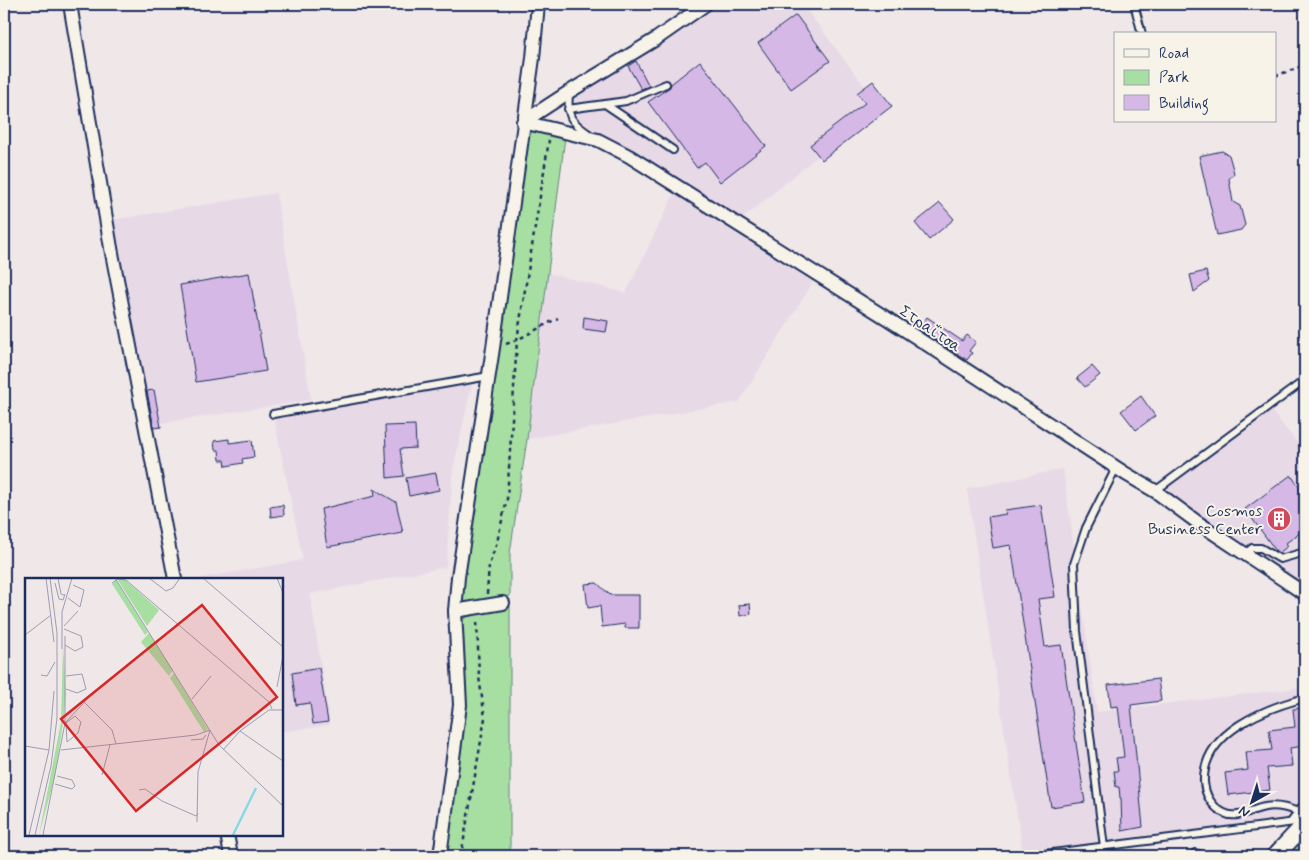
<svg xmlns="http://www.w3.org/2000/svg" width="1309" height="860" font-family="Mynerve,sans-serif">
<rect width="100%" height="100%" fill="#f0e7e8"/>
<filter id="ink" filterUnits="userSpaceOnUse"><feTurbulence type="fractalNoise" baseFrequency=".02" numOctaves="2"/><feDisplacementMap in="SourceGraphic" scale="10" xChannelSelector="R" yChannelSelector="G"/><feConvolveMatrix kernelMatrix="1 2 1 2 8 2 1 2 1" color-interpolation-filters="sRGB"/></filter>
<g filter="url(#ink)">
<g fill="#e8d9e7">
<path d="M719,4H802L879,105L741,220L578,120L574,113L573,104L575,95L657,46Z"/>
<path d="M276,193L311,400L149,425L112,220Z"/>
<path d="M674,194L813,282L739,402L527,439L548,273L626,293Z"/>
<path d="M472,384L453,469L446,567L310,594L330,725L281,732V579H195L303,560L274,418Z"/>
<path d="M1269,408L1305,452V576L1292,585L1162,494L1169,483Z"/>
<path d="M1063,469L1097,712L1305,687V814L1303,816L1023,853L967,489Z"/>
<path d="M1128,849L1130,856H1075Z"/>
</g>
<g fill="#a7dea1" stroke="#618680">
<path d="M535,130L565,137L527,439L510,553V596L490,600L459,610L525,144L529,134Z"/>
<path d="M510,606V856H441L460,733L458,622L474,613Z"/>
<path d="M1305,836V856H1286Z"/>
</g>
<g fill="#d5b8e6" stroke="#1b2f5e">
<path d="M796,15L830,61L791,89L758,43Z"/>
<path d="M636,61L649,86L641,89L628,66Z"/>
<path d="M700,61L766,146L720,182L705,162L697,168L648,102L670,87L671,84Z"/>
<path d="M873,81L892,106L822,160L810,145L865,103L857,93Z"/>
<path d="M1222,151L1229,155L1234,173L1229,179L1233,202L1240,206L1245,225L1241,230L1217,235L1199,156Z"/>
<path d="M940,203L954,219L929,240L915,223Z"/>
<path d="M1206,271L1209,281L1194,292L1190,275Z"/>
<path d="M249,273L266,371L196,382L180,285Z"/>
<path d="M584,317L608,321L606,332L583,329Z"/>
<path d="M927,317L962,341L967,335L976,342L969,351L972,353L967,360L918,329Z"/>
<path d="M1092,366L1100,375L1085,387L1077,378Z"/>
<path d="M154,390L161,427L154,428L147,391Z"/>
<path d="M1141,396L1155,416L1136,430L1121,411Z"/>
<path d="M415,425L416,448L400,449L404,476L387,478L385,426Z"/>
<path d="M229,439V443L252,440L254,457L242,459L243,463L226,466L225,460H220L219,450H215L214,441Z"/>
<path d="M436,473L439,490L409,496L406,478Z"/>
<path d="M1291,475L1305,496V529L1286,543L1288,546L1279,553L1276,551L1245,509Z"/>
<path d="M374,489L396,502L403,533L327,547L321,509L375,496Z"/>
<path d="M283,505L284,515L271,517L270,507Z"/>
<path d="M1041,505L1055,597L1038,599L1045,647L1061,645L1085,802L1051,807L1011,545L993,548L988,517L1006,514L1005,510Z"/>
<path d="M597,583L610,595H639V628H625V624L602,627L600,606L588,608L585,584Z"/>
<path d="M750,604L751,614L740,616L739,605Z"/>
<path d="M319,668L328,722L313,724L310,703L296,705L292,673Z"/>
<path d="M1158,679L1161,701L1131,705L1143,827L1122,831L1121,798H1120L1119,787H1116L1114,771H1118L1116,758L1124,757L1118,706L1111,707L1108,685Z"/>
<path d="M1305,708V746L1290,748L1292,766L1267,768L1270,790L1228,795L1225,773L1248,770L1246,752L1272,750L1269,730L1295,727L1293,709Z"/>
</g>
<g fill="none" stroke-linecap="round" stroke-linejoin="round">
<g stroke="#1b2f5e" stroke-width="10">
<g id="lane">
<path d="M1134,4L1142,34"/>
<path d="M569,94C567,117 570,121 589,134"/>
<path d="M605,104L626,101L666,84"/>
<path d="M568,109L605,104L673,150"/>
<path d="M273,414L489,376"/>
<path d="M1155,491L1305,380"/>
<path d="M1245,554L1252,548H1261L1280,559L1305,552"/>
<path d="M1298,812C1288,808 1276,805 1265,807C1252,809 1237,820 1224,813C1212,807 1205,795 1204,782C1202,732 1266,708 1305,698"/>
<path d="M1291,822L1305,803"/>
<path d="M1104,847L1077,631L1074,564L1086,528L1116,468"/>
<path d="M1195,853L1206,856"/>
<path d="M1029,856L1303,821"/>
</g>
</g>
<g stroke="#1b2f5e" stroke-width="16">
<g id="street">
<path d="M70,4L111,248L175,579"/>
<path d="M523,122L598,140L629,156L888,319L1126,474L1155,491L1197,522L1305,594"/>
<path d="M523,122L569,92L656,39L706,4"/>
<path d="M455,611L503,603"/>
<path d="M227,834L231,856"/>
<path d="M440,856L460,705L455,611L458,577L493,348L533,58L538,4"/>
</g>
</g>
<g stroke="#1b2f5e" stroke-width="20">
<path id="secondary" d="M1275,856L1305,824"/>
</g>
<g stroke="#1b2f5e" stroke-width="2.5" stroke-dasharray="4 4" stroke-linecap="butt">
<path d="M1275,76L1305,65"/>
<path d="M506,344L517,340L558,318"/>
<path d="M487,594L489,565L497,542L507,499L517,340L549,140"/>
<path d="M461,856L485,718L479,677L477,620"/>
</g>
<use href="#lane" stroke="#f7f3e8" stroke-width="6"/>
<use href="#street" stroke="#f7f3e8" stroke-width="12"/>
<use href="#secondary" stroke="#f7f3e8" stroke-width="16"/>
</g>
</g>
<defs>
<g id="building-disc" transform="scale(1.25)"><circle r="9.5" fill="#d1495b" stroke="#f7f3e8"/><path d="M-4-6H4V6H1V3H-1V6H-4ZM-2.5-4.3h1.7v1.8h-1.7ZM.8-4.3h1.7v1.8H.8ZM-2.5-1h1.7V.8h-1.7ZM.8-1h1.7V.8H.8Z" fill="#fff"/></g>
</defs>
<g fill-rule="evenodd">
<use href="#building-disc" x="1279" y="519"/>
</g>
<g text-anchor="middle" stroke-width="4" stroke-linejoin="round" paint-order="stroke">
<g font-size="16" fill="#1b2f5e" stroke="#f7f3e8">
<text transform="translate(931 328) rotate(34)" y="6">Στραΐτσα</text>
</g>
<g font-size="16" fill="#1b2f5e" stroke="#f7f3e8" text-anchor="end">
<text x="1262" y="516">Cosmos<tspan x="1262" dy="18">Business Center</tspan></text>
</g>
</g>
<g transform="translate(25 578)">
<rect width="258" height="258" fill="#f0e7e8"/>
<path d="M98,0L134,32L122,48L92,1ZM91,2L123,54L120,57L87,6ZM124,55L148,92L144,98L116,64ZM38,67L41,116L38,145L30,198L14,257L36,144ZM149,95L183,151L179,154L145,100Z" fill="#a7dea1"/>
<path fill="none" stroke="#88d9e4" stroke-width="2.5" d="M208,257L231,210"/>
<path fill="none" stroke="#9b9db1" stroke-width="1" d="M21,0L29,64M33,0L36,16L39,17M90,0L194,167L258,228M124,0L141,13L148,10L155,0M178,0L258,69M252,0L258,15M30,5L34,21L38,22L40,16M87,5L93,1L101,2L244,124L247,131M43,20L55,29L59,12L48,7M39,48L53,33M39,51L56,58L58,69L50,73L40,67M0,57L26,37M37,71V34L47,0M16,97L22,98L30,84M252,109L258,78M41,111L52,115L61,111L57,96L41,98M167,121L186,98M59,124L87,152L91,166M41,144L42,164L53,155L56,144L50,138L41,145M40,145L67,116M215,153L258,183M166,162L178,161L181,157M0,168L24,172M36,172L171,157L185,152M198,172L215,153L244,132H258M77,197L85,167M30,206L47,211L50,208L47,202L32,198M114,212L120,211L137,223L171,238L173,235M172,244L173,194L185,152M4,257L24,172L29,113M10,257L26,188L32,140V55L25,0M18,257L40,145V58"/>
<path fill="#d62828" fill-opacity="0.15" stroke="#d62828" stroke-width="2.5" d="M177,27L252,119L111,233L36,141Z"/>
<rect width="258" height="258" fill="none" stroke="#1b2f5e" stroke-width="2.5"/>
</g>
<rect width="1309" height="860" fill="none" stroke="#f7f3e8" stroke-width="20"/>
<rect x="10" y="10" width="1289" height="840" fill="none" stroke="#1b2f5e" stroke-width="2" filter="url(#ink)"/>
<rect x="1114" y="32" width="162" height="90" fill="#f7f3e8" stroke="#9fa5b1"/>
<rect x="1124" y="49" width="25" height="8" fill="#f7f3e8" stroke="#9fa5b1"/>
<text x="1159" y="58" font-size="15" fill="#1b2f5e">Road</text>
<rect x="1124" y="70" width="25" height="15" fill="#a7dea1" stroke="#9fa5b1"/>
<text x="1159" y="82" font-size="15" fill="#1b2f5e">Park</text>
<rect x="1124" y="95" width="25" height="15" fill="#d5b8e6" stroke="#9fa5b1"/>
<text x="1159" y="108" font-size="15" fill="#1b2f5e">Building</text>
<g transform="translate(1252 802) rotate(219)" stroke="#f7f3e8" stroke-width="4" paint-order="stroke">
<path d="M0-4L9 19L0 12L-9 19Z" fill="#1b2f5e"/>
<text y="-8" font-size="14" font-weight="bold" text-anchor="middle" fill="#1b2f5e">N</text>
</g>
</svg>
